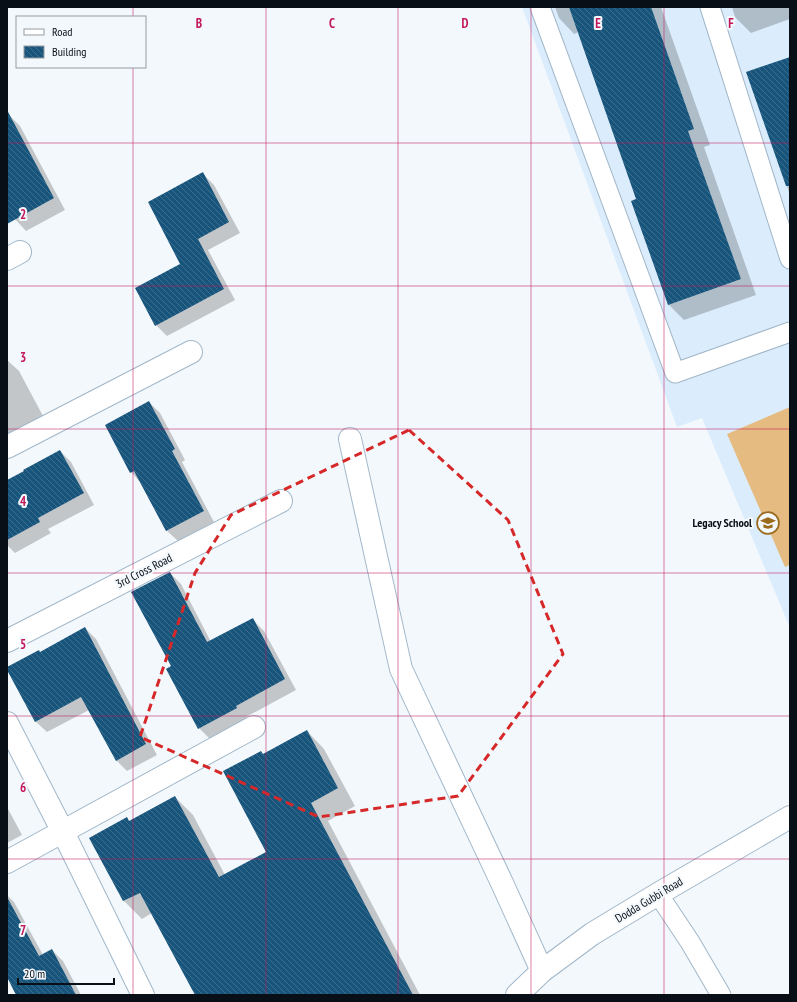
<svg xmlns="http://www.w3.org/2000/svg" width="797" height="1002" font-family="'PT Sans Narrow',sans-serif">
<defs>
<pattern id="building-back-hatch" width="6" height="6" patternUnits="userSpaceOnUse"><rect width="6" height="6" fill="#18557d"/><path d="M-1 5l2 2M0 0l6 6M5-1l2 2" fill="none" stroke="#3f6e8c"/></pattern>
</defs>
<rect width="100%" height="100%" fill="#f3f8fc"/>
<path fill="#dbedfc" d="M522,7H790V628L702,418L677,427Z"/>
<path fill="#e5bb81" d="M790,407V565L785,567L727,434Z"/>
<g fill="#0003">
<path d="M555,7H661L710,145L704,147L756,295L684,320L668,304L638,199L579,32L574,34L559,18Z"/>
<path d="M732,7H790V19L751,33L735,17Z"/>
<path d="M790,58V195L747,73Z"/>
<path d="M9,115L20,126L65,210L26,231L15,219L7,205V116Z"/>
<path d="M203,174L214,185L240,233L208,250L235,300L167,336L156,325L182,264Z"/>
<path d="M7,360L19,371L43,416L7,435Z"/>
<path d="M149,402L160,413L185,460L182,462L214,522L178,541L166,530L140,482L131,472Z"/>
<path d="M60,451L71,462L94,505L48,529L51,533L15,553L7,545V482Z"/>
<path d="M170,573L181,584L211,642L253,620L264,631L296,690L246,717L248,719L210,739L199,728L172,667Z"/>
<path d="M85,628L96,639L157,755L127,771L116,760L89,710L47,732L35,721L41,653Z"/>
<path d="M307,731L324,749L355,806L328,821L420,995H196L152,913L142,919L124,901L91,838L127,819L130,822L175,797L193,815L225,875L267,852L263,754Z"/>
<path d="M7,807L22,835L7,843Z"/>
<path d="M7,895L14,902L43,955L52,950L63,961L81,995H17L7,976Z"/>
</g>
<g fill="url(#building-back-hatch)">
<path d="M569,7H651L694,129L688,131L741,279L668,305L631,201L636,199Z"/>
<path d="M790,57V186H786L746,72Z"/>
<path d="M7,110L54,198L7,224Z"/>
<path d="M203,172L229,222L198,239L224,289L155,326L135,288L180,264L148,202Z"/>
<path d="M149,401L175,449L172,451L204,511L166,531L134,471L130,473L105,425Z"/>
<path d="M60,450L84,493L38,518L40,522L7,540V480L24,471L23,470Z"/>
<path d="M170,572L207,642L253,618L285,679L236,706L237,708L198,729L166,669L171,666L131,592Z"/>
<path d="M85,627L146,744L116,761L81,697L35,722L7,670V667L39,650L40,652Z"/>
<path d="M307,730L338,788L311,803L413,995H195L140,893L123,901L89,838L127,817L129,821L175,796L219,877L266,852L223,771L261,751L263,754Z"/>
<path d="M7,897L39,956L52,949L76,995H16L7,977Z"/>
</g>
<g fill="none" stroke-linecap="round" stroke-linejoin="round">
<g stroke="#a1b7c9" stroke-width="21">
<g id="service">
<path d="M540,7L675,373L790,332"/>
<path d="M710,7L790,259"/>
<path d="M658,894L690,942L721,995"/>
</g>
</g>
<g stroke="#a1b7c9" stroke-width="24">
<g id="minor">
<path d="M7,259L20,252"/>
<path d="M350,439L401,669L502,883L542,971"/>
<path d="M7,447L191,352"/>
<path d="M7,641L281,501"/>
<path d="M7,723L63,832L143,995"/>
<path d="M7,862L254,727"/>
</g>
</g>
<g stroke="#a1b7c9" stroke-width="24">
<path id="tertiary" d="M517,995L542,971L592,934L658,894L790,817"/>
</g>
<use href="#service" stroke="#fff" stroke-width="19"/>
<use href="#minor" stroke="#fff" stroke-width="22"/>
<use href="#tertiary" stroke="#fff" stroke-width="22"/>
</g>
<path fill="none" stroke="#d62828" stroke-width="3" stroke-dasharray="8 5" stroke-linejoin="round" d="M409,430L508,520L563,654L458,796L319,817L140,737L195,573L231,515Z"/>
<path fill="none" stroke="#c2185b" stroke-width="1" stroke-opacity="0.55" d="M133,7V17M266,7V995M398,7V995M531,7V995M664,7V995M133,67V995M7,143H790M7,286H790M7,429H790M7,573H790M7,716H790M7,859H790"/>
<defs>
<g id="school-ring" transform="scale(1.15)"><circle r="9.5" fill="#f3f8fc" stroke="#9b6b1d" stroke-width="1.5"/><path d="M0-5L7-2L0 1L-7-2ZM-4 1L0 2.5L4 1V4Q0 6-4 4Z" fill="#9b6b1d"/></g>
</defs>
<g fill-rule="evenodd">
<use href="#school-ring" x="768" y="523"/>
</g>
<g text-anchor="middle" stroke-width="4" stroke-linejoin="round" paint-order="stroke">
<g font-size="12" font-weight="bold" fill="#080f16" stroke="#f3f8fc" text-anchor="end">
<text x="752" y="527">Legacy School</text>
</g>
<g font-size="12" fill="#080f16" stroke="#f3f8fc">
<text transform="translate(144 571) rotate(-27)" y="4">3rd Cross Road</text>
<text transform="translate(649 900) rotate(-31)" y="4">Dodda Gubbi Road</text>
</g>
</g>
<g font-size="13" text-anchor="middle" font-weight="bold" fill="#c2185b" stroke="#f3f8fc" stroke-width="4" stroke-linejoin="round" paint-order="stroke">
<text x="199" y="28">B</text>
<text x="332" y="28">C</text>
<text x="465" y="28">D</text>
<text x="598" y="28">E</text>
<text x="731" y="28">F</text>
<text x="23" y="219">2</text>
<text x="23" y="362">3</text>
<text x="23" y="506">4</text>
<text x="23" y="649">5</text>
<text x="23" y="792">6</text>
<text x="23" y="935">7</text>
</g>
<rect width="797" height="1002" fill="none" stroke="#080f16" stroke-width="16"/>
<rect x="16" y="16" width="130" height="52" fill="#f3f8fc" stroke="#959ba0"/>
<rect x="24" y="29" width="20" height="6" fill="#ffffff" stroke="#959ba0"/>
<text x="52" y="36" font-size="12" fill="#080f16">Road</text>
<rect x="24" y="46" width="20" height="12" fill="url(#building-back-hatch)" stroke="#959ba0"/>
<text x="52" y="56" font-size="12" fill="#080f16">Building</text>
<path d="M18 978v6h96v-6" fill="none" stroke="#080f16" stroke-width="2"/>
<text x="24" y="978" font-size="12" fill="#080f16" stroke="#f3f8fc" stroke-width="3" paint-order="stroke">20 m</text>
</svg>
